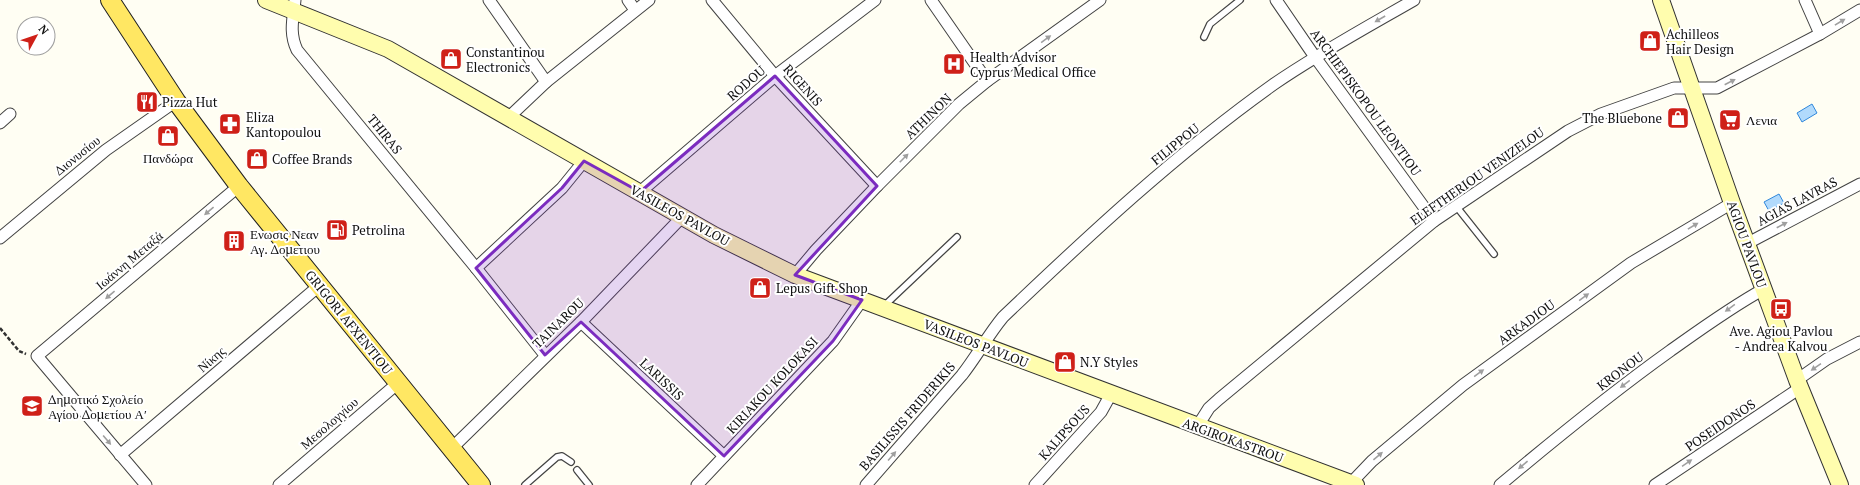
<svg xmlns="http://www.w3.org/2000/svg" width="1860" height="485" font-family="'PT Serif',serif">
<rect width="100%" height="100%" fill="#fffef3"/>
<g fill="#b1dafc" stroke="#3188db">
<path d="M1812,104L1817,113L1802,122L1797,113Z"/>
<path d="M1779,194L1784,203L1769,211L1764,202Z"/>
</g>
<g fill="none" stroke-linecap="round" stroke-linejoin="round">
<g stroke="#434343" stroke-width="8">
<g id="lane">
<path d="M1204,37L1210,24L1240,0"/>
<path d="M1456,206L1494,254"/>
<path d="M884,306L957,237"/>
<path d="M577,470L589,485"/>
<path d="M525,485L557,457L562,456L571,462"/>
</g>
</g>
<g stroke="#434343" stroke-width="13">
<g id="street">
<path d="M295,0C293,19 289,33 297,50L476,268L545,355"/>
<path d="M489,0L546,82"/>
<path d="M628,0L635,10"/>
<path d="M712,0L775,76L877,186"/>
<path d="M931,0L987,81"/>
<path d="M1276,0L1315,57L1434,221"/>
<path d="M1805,0L1820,34"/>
<path d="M509,117L546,82L649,0"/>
<path d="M0,123L10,114"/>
<path d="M640,192L775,76L875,0"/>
<path d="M0,238L106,150L176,101"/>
<path d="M1748,243L1860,184"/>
<path d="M476,268L562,188L584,161"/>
<path d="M795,275L816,250L877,186L959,104L987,81L1100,0"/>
<path d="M581,322L724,456"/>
<path d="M1797,380L1827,359L1860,342"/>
<path d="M1197,427L1209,408L1219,399L1434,221L1568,131L1601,114L1674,88H1717L1820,34L1860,10"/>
<path d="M452,448L581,322L682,217"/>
<path d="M120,455L320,285"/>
<path d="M1351,483L1372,461L1463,385L1631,263L1732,203"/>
<path d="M146,485L37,356L239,186"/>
<path d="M279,485L398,383"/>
<path d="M697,485L833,341L862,300"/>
<path d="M866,485L962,375C977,356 988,335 1003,317C1089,235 1177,153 1274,84C1319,53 1367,27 1414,0"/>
<path d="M1035,485L1101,412L1111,394"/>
<path d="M1500,485C1555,439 1611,393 1670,351C1701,329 1731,307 1764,289"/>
<path d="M1655,485L1800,388"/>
</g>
</g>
<g stroke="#323232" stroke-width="18">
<g id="secondary">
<path d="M266,0L388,49L714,235L795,275L1356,485"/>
<path d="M1661,0L1732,203L1797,380L1840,485"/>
</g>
</g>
<g stroke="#212121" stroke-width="20">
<path id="primary" d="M110,0L176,101L239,186L481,485"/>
</g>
<path stroke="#323232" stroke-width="2.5" stroke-dasharray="4 2" stroke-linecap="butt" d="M0,328L19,351L26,354"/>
<use href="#lane" stroke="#fff" stroke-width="5.5"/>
<use href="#street" stroke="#fff" stroke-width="11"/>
<use href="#secondary" stroke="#fffdae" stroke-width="16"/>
<use href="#primary" stroke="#ffe763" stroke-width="18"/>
</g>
<defs><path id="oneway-solid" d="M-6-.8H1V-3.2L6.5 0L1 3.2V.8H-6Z"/></defs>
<g fill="#9f9f9f">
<use href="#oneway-solid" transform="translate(1380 19) rotate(150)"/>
<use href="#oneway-solid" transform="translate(1840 22) rotate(-31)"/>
<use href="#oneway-solid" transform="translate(1046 39) rotate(-36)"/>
<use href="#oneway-solid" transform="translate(1730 82) rotate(-27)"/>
<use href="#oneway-solid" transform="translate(904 158) rotate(-45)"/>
<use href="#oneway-solid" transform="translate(209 211) rotate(140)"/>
<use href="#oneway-solid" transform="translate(1782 225) rotate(-28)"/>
<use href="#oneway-solid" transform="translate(1693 226) rotate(-31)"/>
<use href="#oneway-solid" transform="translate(110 295) rotate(140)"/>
<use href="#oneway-solid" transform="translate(1584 297) rotate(-36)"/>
<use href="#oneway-solid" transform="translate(1730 308) rotate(144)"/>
<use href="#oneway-solid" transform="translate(1816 367) rotate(146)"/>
<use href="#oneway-solid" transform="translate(1479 373) rotate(-36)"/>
<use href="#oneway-solid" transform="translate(1625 384) rotate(143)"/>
<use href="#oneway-solid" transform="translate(107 440) rotate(50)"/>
<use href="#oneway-solid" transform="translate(892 456) rotate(-49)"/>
<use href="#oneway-solid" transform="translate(1378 456) rotate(-40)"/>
<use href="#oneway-solid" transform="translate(1687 463) rotate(-34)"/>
<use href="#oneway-solid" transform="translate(1523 465) rotate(140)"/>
</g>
<path fill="#7b2cbf" fill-opacity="0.2" stroke="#7b2cbf" stroke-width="3" stroke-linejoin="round" d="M775,76L877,186L795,275L862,300L833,341L724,456L581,322L545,355L476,268L562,188L584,161L640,192Z"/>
<defs>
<g id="shop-square" transform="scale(1.15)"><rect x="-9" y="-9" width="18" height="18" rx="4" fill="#cf2018" stroke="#fff"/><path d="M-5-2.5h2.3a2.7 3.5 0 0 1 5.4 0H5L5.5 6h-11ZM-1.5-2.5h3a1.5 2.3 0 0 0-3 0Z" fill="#fff"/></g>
<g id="hospital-square" transform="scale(1.15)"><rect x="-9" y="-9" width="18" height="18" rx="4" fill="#cf2018" stroke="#fff"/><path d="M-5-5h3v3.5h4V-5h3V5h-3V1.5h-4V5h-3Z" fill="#fff"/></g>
<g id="restaurant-square" transform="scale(1.15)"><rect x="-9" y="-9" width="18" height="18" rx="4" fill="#cf2018" stroke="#fff"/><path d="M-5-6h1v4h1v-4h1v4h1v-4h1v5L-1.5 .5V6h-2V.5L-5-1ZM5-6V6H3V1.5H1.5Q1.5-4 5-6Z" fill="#fff"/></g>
<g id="supermarket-square" transform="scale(1.15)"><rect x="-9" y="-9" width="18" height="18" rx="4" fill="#cf2018" stroke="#fff"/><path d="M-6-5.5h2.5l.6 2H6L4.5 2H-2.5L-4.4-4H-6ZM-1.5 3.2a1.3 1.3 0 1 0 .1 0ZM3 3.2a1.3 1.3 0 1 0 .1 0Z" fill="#fff"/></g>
<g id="pharmacy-square" transform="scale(1.15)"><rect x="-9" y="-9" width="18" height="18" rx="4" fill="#cf2018" stroke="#fff"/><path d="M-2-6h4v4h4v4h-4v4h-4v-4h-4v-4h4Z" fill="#fff"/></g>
<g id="fuel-square" transform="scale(1.15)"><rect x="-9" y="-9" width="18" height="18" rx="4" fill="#cf2018" stroke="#fff"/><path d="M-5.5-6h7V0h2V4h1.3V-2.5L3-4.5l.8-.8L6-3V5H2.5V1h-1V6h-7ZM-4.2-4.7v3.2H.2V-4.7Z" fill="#fff"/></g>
<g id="building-square" transform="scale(1.15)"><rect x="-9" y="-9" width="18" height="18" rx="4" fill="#cf2018" stroke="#fff"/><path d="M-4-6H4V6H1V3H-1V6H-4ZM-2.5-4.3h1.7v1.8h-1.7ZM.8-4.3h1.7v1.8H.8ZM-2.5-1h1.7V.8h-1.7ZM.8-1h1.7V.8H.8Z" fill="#fff"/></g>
<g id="bus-square" transform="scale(1.15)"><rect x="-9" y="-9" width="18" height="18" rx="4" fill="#cf2018" stroke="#fff"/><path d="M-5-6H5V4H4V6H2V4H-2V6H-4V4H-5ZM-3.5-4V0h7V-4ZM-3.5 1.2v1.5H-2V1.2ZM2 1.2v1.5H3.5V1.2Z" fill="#fff"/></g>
<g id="school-square" transform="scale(1.15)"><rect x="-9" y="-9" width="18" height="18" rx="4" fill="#cf2018" stroke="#fff"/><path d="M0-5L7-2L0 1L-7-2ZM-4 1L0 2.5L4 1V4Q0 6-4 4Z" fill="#fff"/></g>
</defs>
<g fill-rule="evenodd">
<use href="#shop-square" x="1650" y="41"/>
<use href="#shop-square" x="451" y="59"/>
<use href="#hospital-square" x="954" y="64"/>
<use href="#restaurant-square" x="147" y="102"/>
<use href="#shop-square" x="1678" y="118"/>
<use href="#supermarket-square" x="1730" y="120"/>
<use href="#pharmacy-square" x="230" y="124"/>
<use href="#shop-square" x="168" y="136"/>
<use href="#shop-square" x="257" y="159"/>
<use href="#fuel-square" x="337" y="230"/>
<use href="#building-square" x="234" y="241"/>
<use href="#shop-square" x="760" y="288"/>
<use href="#bus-square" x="1781" y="309"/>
<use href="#shop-square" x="1065" y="362"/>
<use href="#school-square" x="32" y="406"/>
</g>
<g text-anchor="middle" stroke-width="4" stroke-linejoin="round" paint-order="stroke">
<g font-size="13" fill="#101010" stroke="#fff" text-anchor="start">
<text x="1666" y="39">Achilleos<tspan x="1666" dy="15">Hair Design</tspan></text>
<text x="466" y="57">Constantinou<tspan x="466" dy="15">Electronics</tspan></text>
<text x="970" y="62">Health Advisor<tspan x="970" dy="15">Cyprus Medical Office</tspan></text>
<text x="162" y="107">Pizza Hut</text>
<text x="246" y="122">Eliza<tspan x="246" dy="15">Kantopoulou</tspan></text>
<text x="1662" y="123" text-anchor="end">The Bluebone</text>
<text x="1746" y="125">Λενια</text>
<text x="168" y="163" text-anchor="middle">Πανδώρα</text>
<text x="272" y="164">Coffee Brands</text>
<text x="352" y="235">Petrolina</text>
<text x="250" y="239">Ενωσις Νεαν<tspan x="250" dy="15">Αγ. Δομετιου</tspan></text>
<text x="776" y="293">Lepus Gift Shop</text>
<text x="1781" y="336" text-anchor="middle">Ave. Agiou Pavlou<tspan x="1781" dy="15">- Andrea Kalvou</tspan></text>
<text x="1080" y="367">N.Y Styles</text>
<text x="48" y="404">Δημοτικό Σχολείο<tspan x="48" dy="15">Αγίου Δομετίου Αʹ</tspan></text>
</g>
<g font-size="13" fill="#101010" stroke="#fff">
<text transform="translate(746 83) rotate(-41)" y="5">RODOU</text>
<text transform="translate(803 85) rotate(48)" y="5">RIGENIS</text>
<text transform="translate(1366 102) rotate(54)" y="5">ARCHIEPISKOPOU LEONTIOU</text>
<text transform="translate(928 116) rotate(-44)" y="5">ATHINON</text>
<text transform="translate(385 134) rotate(51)" y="5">THIRAS</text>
<text transform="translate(1175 144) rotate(-39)" y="5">FILIPPOU</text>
<text transform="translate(77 155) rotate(-39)" y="5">Διονυσίου</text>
<text transform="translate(1477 176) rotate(-35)" y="5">ELEFTHERIOU VENIZELOU</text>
<text transform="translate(1797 201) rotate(-28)" y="5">AGIAS LAVRAS</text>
<text transform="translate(680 215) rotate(29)" y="5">VASILEOS PAVLOU</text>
<text transform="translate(1747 244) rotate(70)" y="5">AGIOU PAVLOU</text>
<text transform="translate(129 260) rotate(-40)" y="5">Ιωάννη Μεταξά</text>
<text transform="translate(349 322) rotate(51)" y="5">GRIGORI AFXENTIOU</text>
<text transform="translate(1526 322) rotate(-36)" y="5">ARKADIOU</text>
<text transform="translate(558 323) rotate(-44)" y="5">TAINAROU</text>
<text transform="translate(976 343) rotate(21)" y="5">VASILEOS PAVLOU</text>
<text transform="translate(211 359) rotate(-41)" y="5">Νίκης</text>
<text transform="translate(1620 371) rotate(-37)" y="5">KRONOU</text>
<text transform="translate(662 379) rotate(43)" y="5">LARISSIS</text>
<text transform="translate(772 385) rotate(-47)" y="5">KIRIAKOU KOLOKASI</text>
<text transform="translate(907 416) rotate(-49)" y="5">BASILISSIS FRIDERIKIS</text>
<text transform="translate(329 423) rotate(-41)" y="5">Μεσολογγίου</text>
<text transform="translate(1720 425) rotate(-34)" y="5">POSEIDONOS</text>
<text transform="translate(1064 432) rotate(-48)" y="5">KALIPSOUS</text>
<text transform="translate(1233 440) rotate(20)" y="5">ARGIROKASTROU</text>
</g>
</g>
<g transform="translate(36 36) rotate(50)"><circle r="19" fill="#ffffff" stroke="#9f9f9f"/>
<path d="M0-3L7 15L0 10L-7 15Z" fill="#cf2018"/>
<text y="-6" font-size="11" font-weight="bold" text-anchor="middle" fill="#101010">N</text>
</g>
</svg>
